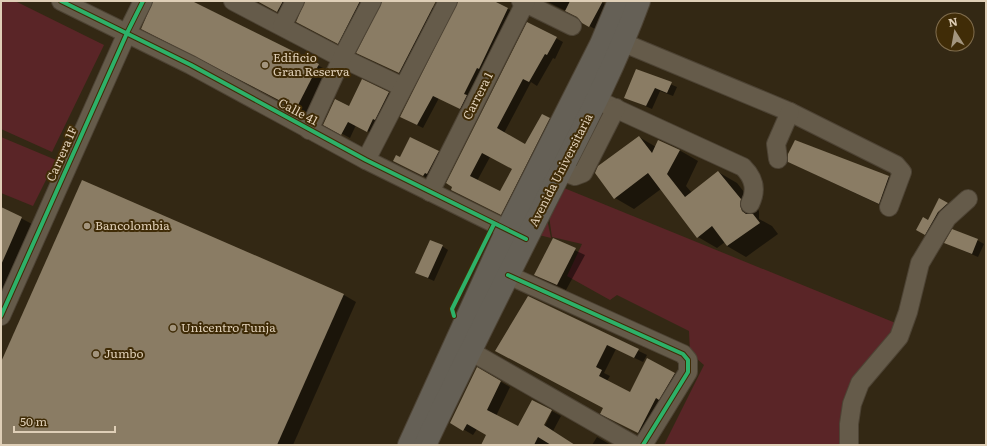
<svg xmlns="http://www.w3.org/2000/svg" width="987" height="446" font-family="Literata,serif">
<rect width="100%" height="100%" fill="#332814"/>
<g fill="#5a2527">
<path d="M1,1H15L104,45L52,152L1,129Z"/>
<path d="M1,137L56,160L33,206L1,193Z"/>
<path d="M564,188L898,324L882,347L846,445H664L704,365L690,353L689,331L617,295L610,300L567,276L582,244L552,237L549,216Z"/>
<path d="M547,219L551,238L539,235Z"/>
</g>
<g fill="#0007" fill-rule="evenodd">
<path d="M153,1H189L333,73L311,117L157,37Z"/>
<path d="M259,1H288L284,15Z"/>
<path d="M305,1H368L344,46L303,25Z"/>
<path d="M382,1H420L439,11L405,76L364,56Z"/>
<path d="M462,1H493L514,12L466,112L439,98L423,128L407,120Z"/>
<path d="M546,1H600L608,6L595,29L582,22L578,17Z"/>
<path d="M528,23L563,42L555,59L553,58L537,86L531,82L504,133L526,145L542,115L557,123L509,218L459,194ZM490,157L513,169L500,192L477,181Z"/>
<path d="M637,70L677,87L673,96L660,91L652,109L625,97Z"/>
<path d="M363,81L397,97L375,135L356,125L350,138L324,124L349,108Z"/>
<path d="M639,137L656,147L679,150L698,161L686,186L692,193L718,172L737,183L759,211V219L772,226L778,234L746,257L727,246L725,242L717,248L698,237L661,189L634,209L615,198Z"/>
<path d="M796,141L889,177L901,184L891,210L789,162Z"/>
<path d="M438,152L444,156L429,179L394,161Z"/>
<path d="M82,181L344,295L356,302L293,445H1V365Z"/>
<path d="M940,200L952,207L930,237L922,233Z"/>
<path d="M1,208L34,225L1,300Z"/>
<path d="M553,240L585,255L566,290L535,275Z"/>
<path d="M977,240L984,244L978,257L946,243Z"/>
<path d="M442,246L448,250L434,281L423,276Z"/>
<path d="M528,297L647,355L643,362L616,349L604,373L610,376L607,381L630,393L648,360L683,378L647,437L610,418Z"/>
<path d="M477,368L510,387L496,416L519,428L543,430L552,411L561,416L553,431L574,445H482L487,435L477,429L473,435L451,422Z"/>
<path d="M597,437L611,445H592Z"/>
</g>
<g fill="#8a7c64" fill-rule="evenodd">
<path d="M153,1H192L319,64L296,109L141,29Z"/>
<path d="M257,1H283L277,12Z"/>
<path d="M305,1H360L338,44L296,22Z"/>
<path d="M382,1H436L399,73L356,53Z"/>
<path d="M458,1H494L508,8L479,69L477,68L464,94L467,95L460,109L433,96L417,125L400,117Z"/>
<path d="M570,1H603L589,27L582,23L577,17L565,11Z"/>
<path d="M527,22L557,37L547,55L545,54L529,82L523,79L497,128L525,144L542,114L550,118L501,215L451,190L452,187L446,183ZM482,153L512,169L500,191L470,176Z"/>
<path d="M636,69L672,82L667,93L655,88L646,106L624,98Z"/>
<path d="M362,79L389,92L375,120L373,119L367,132L348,122L341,135L323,125L335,99L349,106Z"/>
<path d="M639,136L652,153L658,140L680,150L667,174L685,197L718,171L741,199L740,205L742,211L746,214H753L760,223L727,246L712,226L697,238L648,173L614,199L595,173L598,166Z"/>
<path d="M410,137L439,151L427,174L425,173L423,176L393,161L396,155L400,157Z"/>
<path d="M795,140L889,176L879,204L788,162V154Z"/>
<path d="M82,180L344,294L277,445H1V362Z"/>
<path d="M939,198L948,203L938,212L925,235L916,230L923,217L928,220Z"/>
<path d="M1,207L22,217L1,265Z"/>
<path d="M952,229L978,239L972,254L944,243Z"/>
<path d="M553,238L576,248L557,285L534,275Z"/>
<path d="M430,240L443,245L428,278L415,273Z"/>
<path d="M528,296L639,349L634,358L607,345L596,367L602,370L599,376L630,392L647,358L675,373L659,400L656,398L638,433L600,414L603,408L495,351Z"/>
<path d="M477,367L501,381L487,410L518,426L532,400L552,410L544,425L575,445H551L538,437L534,445H481L486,435L467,424L463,431L450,423Z"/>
</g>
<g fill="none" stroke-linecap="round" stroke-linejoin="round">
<g stroke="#4d4334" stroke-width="20">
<g id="minor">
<path d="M61,1L191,65L366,160L520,236"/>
<path d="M233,1L342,58L403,87"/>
<path d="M521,1L572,26"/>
<path d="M282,26L295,1"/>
<path d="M624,43L790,112L896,165L902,172L889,207"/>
<path d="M597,100L743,167C754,178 757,190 750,204"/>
<path d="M309,130L342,58L372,1"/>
<path d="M778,159L776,144L790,112"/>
<path d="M366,160L448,1"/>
<path d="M561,171L575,176L583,173L616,108"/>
<path d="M430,192L526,1"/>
<path d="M508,275L683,354L688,360V372L643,445"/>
<path d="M1,316L127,33L143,1"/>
<path d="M470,351L634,445"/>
<path d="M849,445V424L852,404L860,383L899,337L908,312L920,263L947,218L968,199"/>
</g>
</g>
<g stroke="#4d4334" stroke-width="24">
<g id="major">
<path d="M409,445L507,230L601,44L619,1"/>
<path d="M425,445C463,365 503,285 543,206C577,139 613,72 639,1"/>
</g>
</g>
<use href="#minor" stroke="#655b4a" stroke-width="18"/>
<use href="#major" stroke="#656056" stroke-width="22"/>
<g stroke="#402c07" stroke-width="6">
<g id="cycleway">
<path d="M61,1L191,65L366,160L526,239"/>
<path d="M508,275L683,354L688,360V372L643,445"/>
<path d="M1,316L127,33L143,1"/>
<path d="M454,316L452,309L494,224"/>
</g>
</g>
<use href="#cycleway" stroke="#2db169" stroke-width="4"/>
</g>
<g fill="#a3957e" stroke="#402c07" stroke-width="1.5">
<circle cx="265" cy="65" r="4"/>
<circle cx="87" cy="226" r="4"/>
<circle cx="173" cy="328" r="4"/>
<circle cx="96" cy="354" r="4"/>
</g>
<g text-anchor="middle" stroke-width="4" stroke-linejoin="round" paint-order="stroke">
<g font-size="12" fill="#dfcfb7" stroke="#402c07" text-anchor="start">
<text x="273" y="62">Edificio<tspan x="273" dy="14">Gran Reserva</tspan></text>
<text x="95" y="230">Bancolombia</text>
<text x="181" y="332">Unicentro Tunja</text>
<text x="104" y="358">Jumbo</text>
</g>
<g font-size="12" fill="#dfcfb7" stroke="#402c07">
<text transform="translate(478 96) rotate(-63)" y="4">Carrera 1</text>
<text transform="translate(298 112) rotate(28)" y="4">Calle 41</text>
<text transform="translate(62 154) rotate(-66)" y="4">Carrera 1F</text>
<text transform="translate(561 170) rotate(-63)" y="4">Avenida Universitaria</text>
</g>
</g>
<rect width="987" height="446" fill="none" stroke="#dfcfb7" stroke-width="4"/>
<g transform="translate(955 32) rotate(349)"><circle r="19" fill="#402c07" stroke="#806d4d"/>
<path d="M0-3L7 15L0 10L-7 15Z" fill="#a3957e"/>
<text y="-6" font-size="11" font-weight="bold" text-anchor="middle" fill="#dfcfb7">N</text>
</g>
<path d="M14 426v6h101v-6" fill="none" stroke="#dfcfb7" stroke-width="2"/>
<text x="20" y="426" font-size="12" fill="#dfcfb7" stroke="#402c07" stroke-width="3" paint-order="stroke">50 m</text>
</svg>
